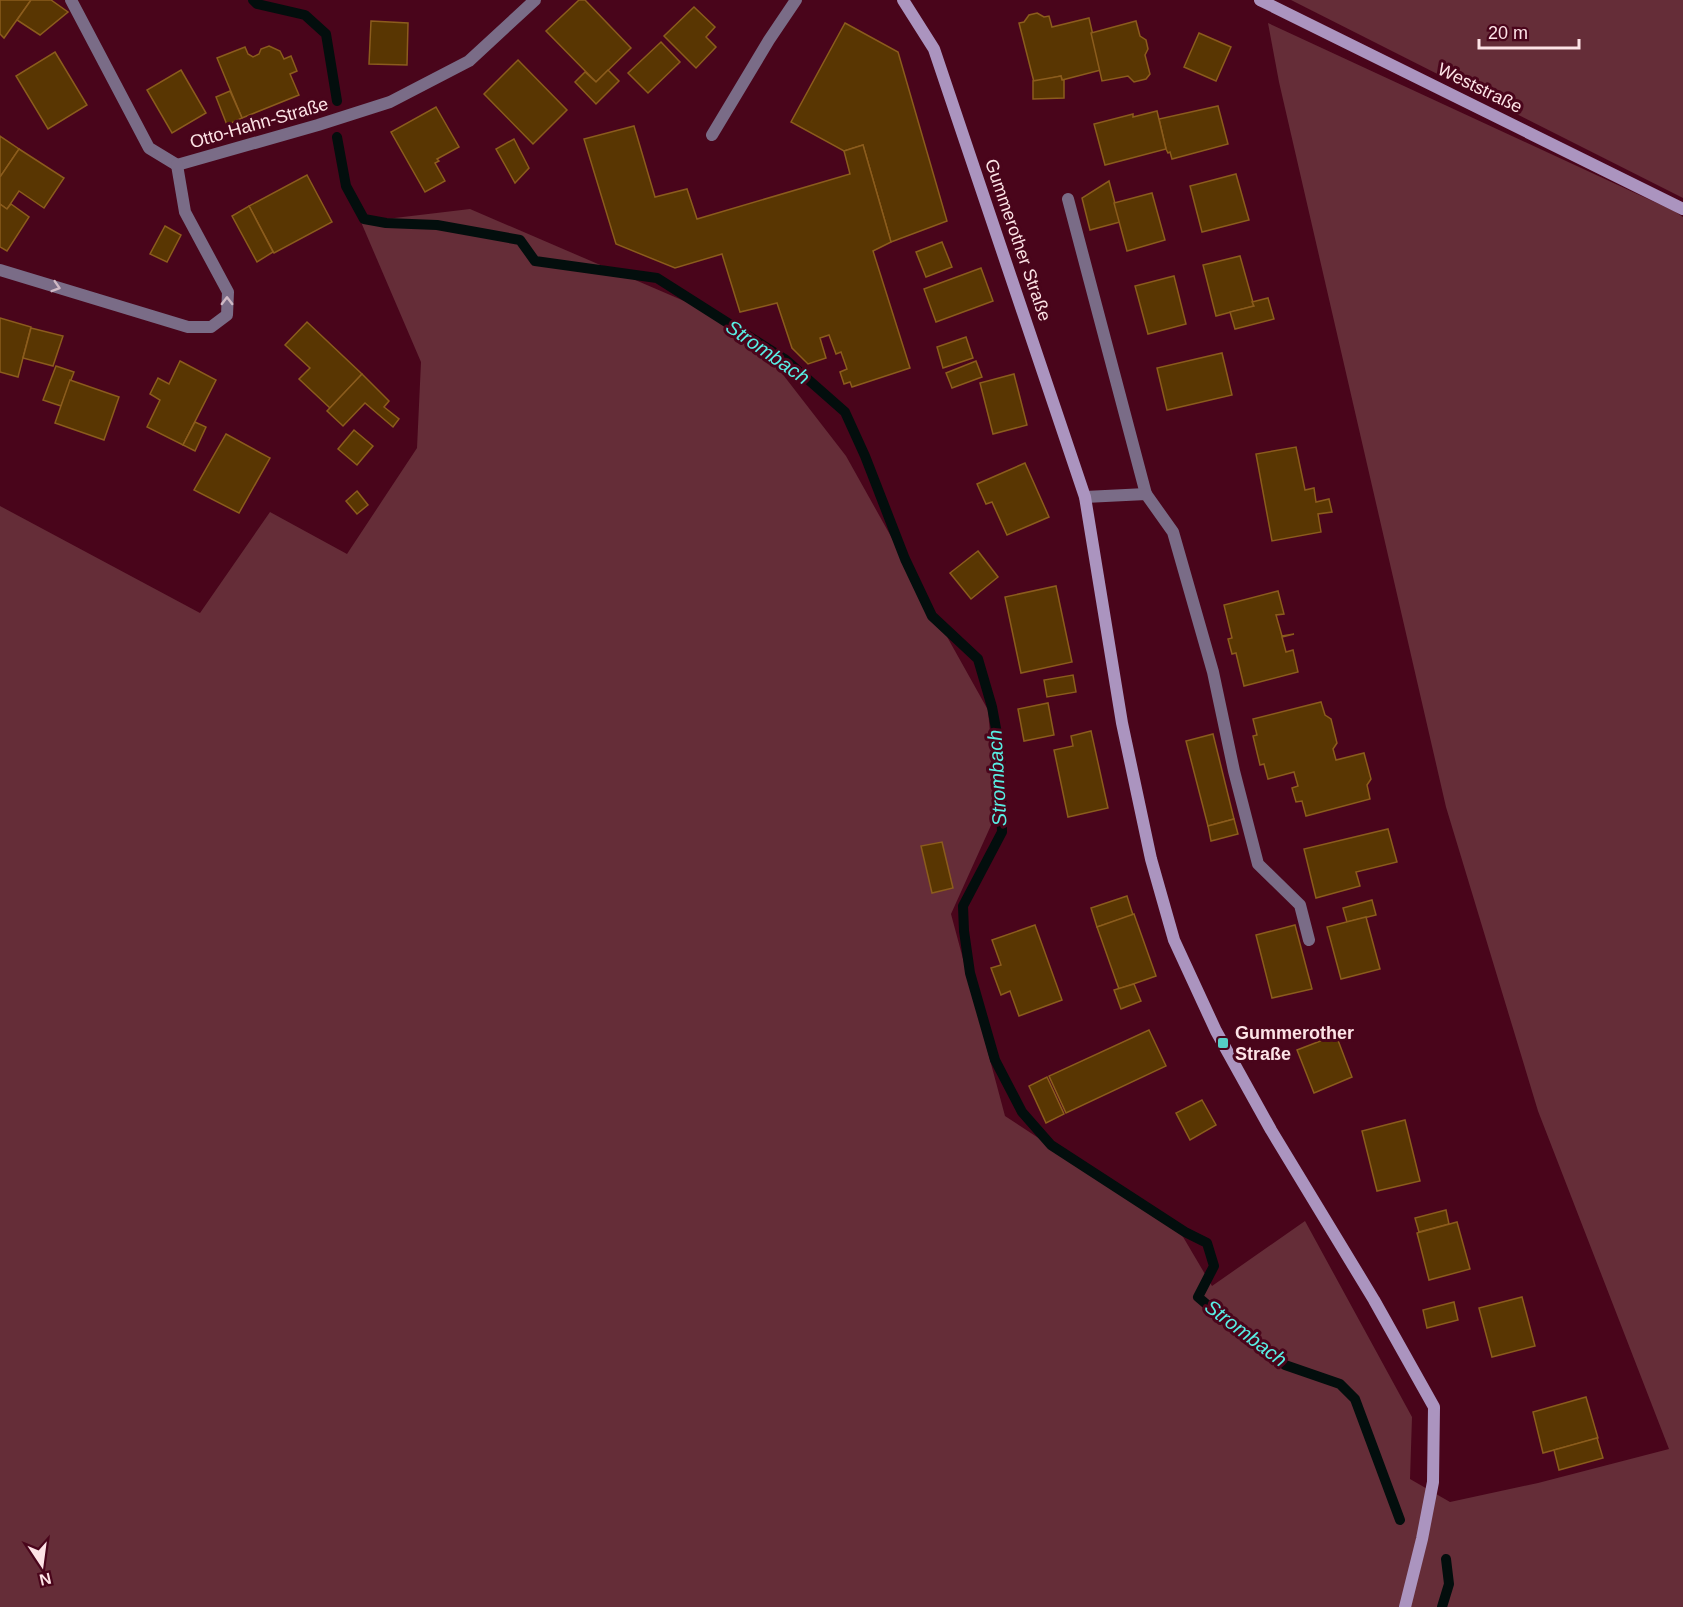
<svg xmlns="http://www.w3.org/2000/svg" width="1683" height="1607" font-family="Arial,sans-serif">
<rect width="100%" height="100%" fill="#49051b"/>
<g fill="#652d38">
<path d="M1291,0H1683V198Z"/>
<path d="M1268,23L1674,211L1683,217V1607H0V506L200,613L270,512L347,554L417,448L421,362L361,222L470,209L747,328L846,456L988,710L997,812L951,914L1005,1116L1179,1230L1212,1286L1305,1221L1412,1417L1410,1479L1450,1502L1538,1483L1669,1449L1538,1111L1446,807L1279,82Z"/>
</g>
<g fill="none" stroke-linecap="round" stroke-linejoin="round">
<g stroke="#030e0d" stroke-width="10">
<path d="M253,0L257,4L305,15L326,34L337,101"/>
<path d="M337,137L346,186L364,219L386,223L437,225L520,240L535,261L657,278L786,360L845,412L865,456L905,559L932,616L978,659L992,707L1000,750L1002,832L963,906L964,931L970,973L995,1060L1022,1112L1051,1145L1185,1232L1207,1243L1214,1266L1198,1297L1239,1332L1285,1365L1340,1384L1355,1399L1400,1520"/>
<path d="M1442,1607L1449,1584L1446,1559"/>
</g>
</g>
<g fill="#593602" stroke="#8b5c1d" stroke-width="1.5">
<path d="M0,0H31L4,38L0,34Z"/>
<path d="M31,0H51L68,12L40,35L17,20Z"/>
<path d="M579,0H585L631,48L596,82L546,31Z"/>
<path d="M694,7L715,27L706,37L716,47L696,68L664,36Z"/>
<path d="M1037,13L1044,17L1049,16L1052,27L1089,18L1101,70L1062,80L1061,76L1034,82L1019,23L1024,22L1029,15Z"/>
<path d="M371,21L408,23L407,65L369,64Z"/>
<path d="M1136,21L1140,36L1146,40L1148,49L1145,55L1150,74L1146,79L1134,82L1128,76L1102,81L1091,33Z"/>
<path d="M845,23L898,52L947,221L891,242L863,145L844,151L791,122Z"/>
<path d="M1199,33L1231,47L1216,81L1184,67Z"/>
<path d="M661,42L680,62L648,93L628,73Z"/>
<path d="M269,46L280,51L284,59L291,56L297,71L290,74L299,95L242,118L217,58L245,47L248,54L253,57L259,54L261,49Z"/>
<path d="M55,52L87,105L48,129L16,76Z"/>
<path d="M518,60L567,110L533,144L484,94Z"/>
<path d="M181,70L206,113L172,133L147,90Z"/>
<path d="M608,70L619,81L596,104L575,82L585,72L596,82Z"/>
<path d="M1061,76L1062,80H1064V98L1033,99V81Z"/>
<path d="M230,91L242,118L227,125L216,97Z"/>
<path d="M1218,106L1228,144L1172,159L1170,152L1168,153L1166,149L1159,119Z"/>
<path d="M436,107L459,147L437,159L439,161L435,163L445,181L425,192L391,132Z"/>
<path d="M1157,111L1166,149L1105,165L1094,124L1133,114V117Z"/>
<path d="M634,126L655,197L687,189L697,219L850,174L844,151L863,145L891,242L873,251L910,368L852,387L850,382L844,384L840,372L847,369L841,352L836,354L829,335L820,338L826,358L808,364L792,348L777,303L740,312L722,254L675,268L616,244L584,139Z"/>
<path d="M0,136L19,149L0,177Z"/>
<path d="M514,139L529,168L515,183L496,149Z"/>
<path d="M19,149L64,178L44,208L19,191L7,209L0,204V177Z"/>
<path d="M1236,174L1249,220L1202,232L1190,186Z"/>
<path d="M307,175L332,222L274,253L249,206Z"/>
<path d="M1109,181L1120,222L1090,230L1082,198Z"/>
<path d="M1152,193L1165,240L1127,251L1114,203Z"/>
<path d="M0,204L7,209L11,204L29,217L7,251L0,247Z"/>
<path d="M249,206L273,252L257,262L232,216Z"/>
<path d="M165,226L181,235L167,262L150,254Z"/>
<path d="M942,242L952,267L926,277L916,252Z"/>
<path d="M1240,256L1254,306L1216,316L1203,265Z"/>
<path d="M981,268L993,301L936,322L924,289Z"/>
<path d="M1174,276L1186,324L1148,334L1135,286Z"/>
<path d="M1268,298L1274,319L1235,329L1230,312L1254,306L1252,302Z"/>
<path d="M0,318L31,327L18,377L0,372Z"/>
<path d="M307,322L362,374L330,408L299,379L310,368L285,345Z"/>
<path d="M31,328L63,336L53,366L23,358Z"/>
<path d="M966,337L973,358L943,368L937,347Z"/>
<path d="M1222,353L1232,395L1167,410L1157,368Z"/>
<path d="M180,361L216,380L183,445L147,427L160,400L150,394L158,378L169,384Z"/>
<path d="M976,361L982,377L952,388L946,373Z"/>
<path d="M56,366L74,372L61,406L43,400Z"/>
<path d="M362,374L389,401L384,407L399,419L393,427L365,403L343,426L327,411Z"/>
<path d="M1014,374L1027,425L993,434L980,383Z"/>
<path d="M70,380L119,397L104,440L55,423Z"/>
<path d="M195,422L206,427L195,451L183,445Z"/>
<path d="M354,430L373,446L357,465L338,449Z"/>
<path d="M226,434L270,458L239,513L194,490Z"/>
<path d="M1296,447L1305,490L1314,488L1316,502L1329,499L1332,512L1318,514L1321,532L1272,541L1256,454Z"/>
<path d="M1025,463L1049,517L1007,535L992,502L986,504L977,484Z"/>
<path d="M357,491L368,505L357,514L346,501Z"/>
<path d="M978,551L998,577L971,599L950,573Z"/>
<path d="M1056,586L1072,662L1021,673L1005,597Z"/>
<path d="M1278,591L1284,614L1276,615L1282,636L1294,634L1282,637L1286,652L1293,650L1298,672L1244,686L1236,653L1232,654L1228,639L1232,638L1224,605Z"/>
<path d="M1073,675L1076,692L1047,697L1044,680Z"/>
<path d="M1321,702L1325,715L1331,719L1337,743L1333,749L1336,760L1364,753L1371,779L1367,785L1370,799L1306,816L1302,801L1296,802L1292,788L1298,786L1294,772L1268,779L1264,764L1260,765L1253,736L1257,735L1253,719Z"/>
<path d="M1048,703L1054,735L1024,741L1018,709Z"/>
<path d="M1091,731L1108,808L1068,817L1054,750L1073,746L1071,736Z"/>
<path d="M1213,734L1234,819L1208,826L1186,741Z"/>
<path d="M1234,819L1238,834L1211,841L1208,826Z"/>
<path d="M1388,829L1397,862L1356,872L1360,886L1316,898L1304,849Z"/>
<path d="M942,842L953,888L932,893L921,846Z"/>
<path d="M1127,896L1133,915L1097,927L1091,908Z"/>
<path d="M1372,900L1376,915L1347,922L1343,908Z"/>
<path d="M1134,914L1156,976L1119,989L1097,927Z"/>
<path d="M1366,917L1380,969L1341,979L1327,927Z"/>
<path d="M1035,925L1062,1000L1019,1016L1010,991L1001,995L991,968L1001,965L992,940Z"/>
<path d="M1295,925L1312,989L1272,998L1256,935Z"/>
<path d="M1134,984L1141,1001L1121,1009L1114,990Z"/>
<path d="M1149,1030L1166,1066L1066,1113L1049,1076Z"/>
<path d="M1336,1035L1352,1077L1314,1093L1297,1050Z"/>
<path d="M1047,1077L1064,1114L1046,1123L1029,1086Z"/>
<path d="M1202,1100L1216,1125L1190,1140L1176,1113Z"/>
<path d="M1405,1120L1420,1181L1377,1191L1362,1131Z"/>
<path d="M1446,1210L1449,1224L1419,1232L1415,1218Z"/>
<path d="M1457,1222L1470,1269L1429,1280L1417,1233Z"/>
<path d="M1522,1297L1535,1346L1492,1357L1479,1308Z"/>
<path d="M1454,1302L1458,1320L1427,1328L1423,1310Z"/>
<path d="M1586,1397L1598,1438L1543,1453L1533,1412Z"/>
<path d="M1597,1438L1603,1458L1559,1470L1554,1450Z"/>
</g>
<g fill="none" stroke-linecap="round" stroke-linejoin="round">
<path stroke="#7a6c87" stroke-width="12" d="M712,135L769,40L796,0"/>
<g stroke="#7a6c87" stroke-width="12">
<path d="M71,0L149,148L177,165"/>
<path d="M177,165L318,125L390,102L469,61L535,0"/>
<path d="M1068,199L1146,494"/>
<path d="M0,270L188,327H211L227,315L228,292L185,212L177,165"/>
<path d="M1085,497L1146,494L1173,532L1213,672L1234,771L1258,864L1300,905L1309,940"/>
</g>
<g stroke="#ab94bf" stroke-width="12">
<path d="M903,0L934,49L1085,497L1122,723L1151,859L1174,940L1216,1031L1271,1130L1374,1300L1434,1407L1433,1482L1422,1539L1405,1607"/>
<path d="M1260,0L1683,209"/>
</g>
</g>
<defs><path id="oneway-chevron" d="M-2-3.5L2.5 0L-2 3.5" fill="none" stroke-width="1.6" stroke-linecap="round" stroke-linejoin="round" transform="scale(1.5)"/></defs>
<g stroke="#cfb9c5">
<use href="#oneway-chevron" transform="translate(56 287) rotate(17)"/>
<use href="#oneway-chevron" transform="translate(227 301) rotate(-90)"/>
</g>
<rect fill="#55cec5" stroke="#49051b" stroke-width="2" x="1217" y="1037" width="12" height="12" rx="3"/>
<g text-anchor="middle" stroke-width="6" stroke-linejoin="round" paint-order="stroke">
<g font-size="18" fill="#fde3e6" stroke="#49051b">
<text transform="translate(1480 88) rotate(26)" y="6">Weststraße</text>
<text transform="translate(259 123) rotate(-16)" y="6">Otto-Hahn-Straße</text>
<text transform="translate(1018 240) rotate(71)" y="6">Gummerother Straße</text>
</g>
<g font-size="18" font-weight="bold" fill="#fde3e6" stroke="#49051b" text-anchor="start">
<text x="1235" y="1039">Gummerother<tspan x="1235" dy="21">Straße</tspan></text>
</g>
<g font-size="20" font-style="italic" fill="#58eee4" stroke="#49051b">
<text transform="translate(768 352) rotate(35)" y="7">Strombach</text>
<text transform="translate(997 778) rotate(-93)" y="7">Strombach</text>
<text transform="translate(1246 1333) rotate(37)" y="7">Strombach</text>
</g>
</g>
<g transform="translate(42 1565) rotate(167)" stroke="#49051b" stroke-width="4.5" paint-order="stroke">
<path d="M0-4.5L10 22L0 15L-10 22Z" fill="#fde3e6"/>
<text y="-9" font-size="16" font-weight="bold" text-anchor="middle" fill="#fde3e6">N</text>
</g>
<path d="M1479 39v9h100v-9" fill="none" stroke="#fde3e6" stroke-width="3"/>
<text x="1488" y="39" font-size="18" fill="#fde3e6" stroke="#49051b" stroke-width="4.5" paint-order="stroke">20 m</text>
</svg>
